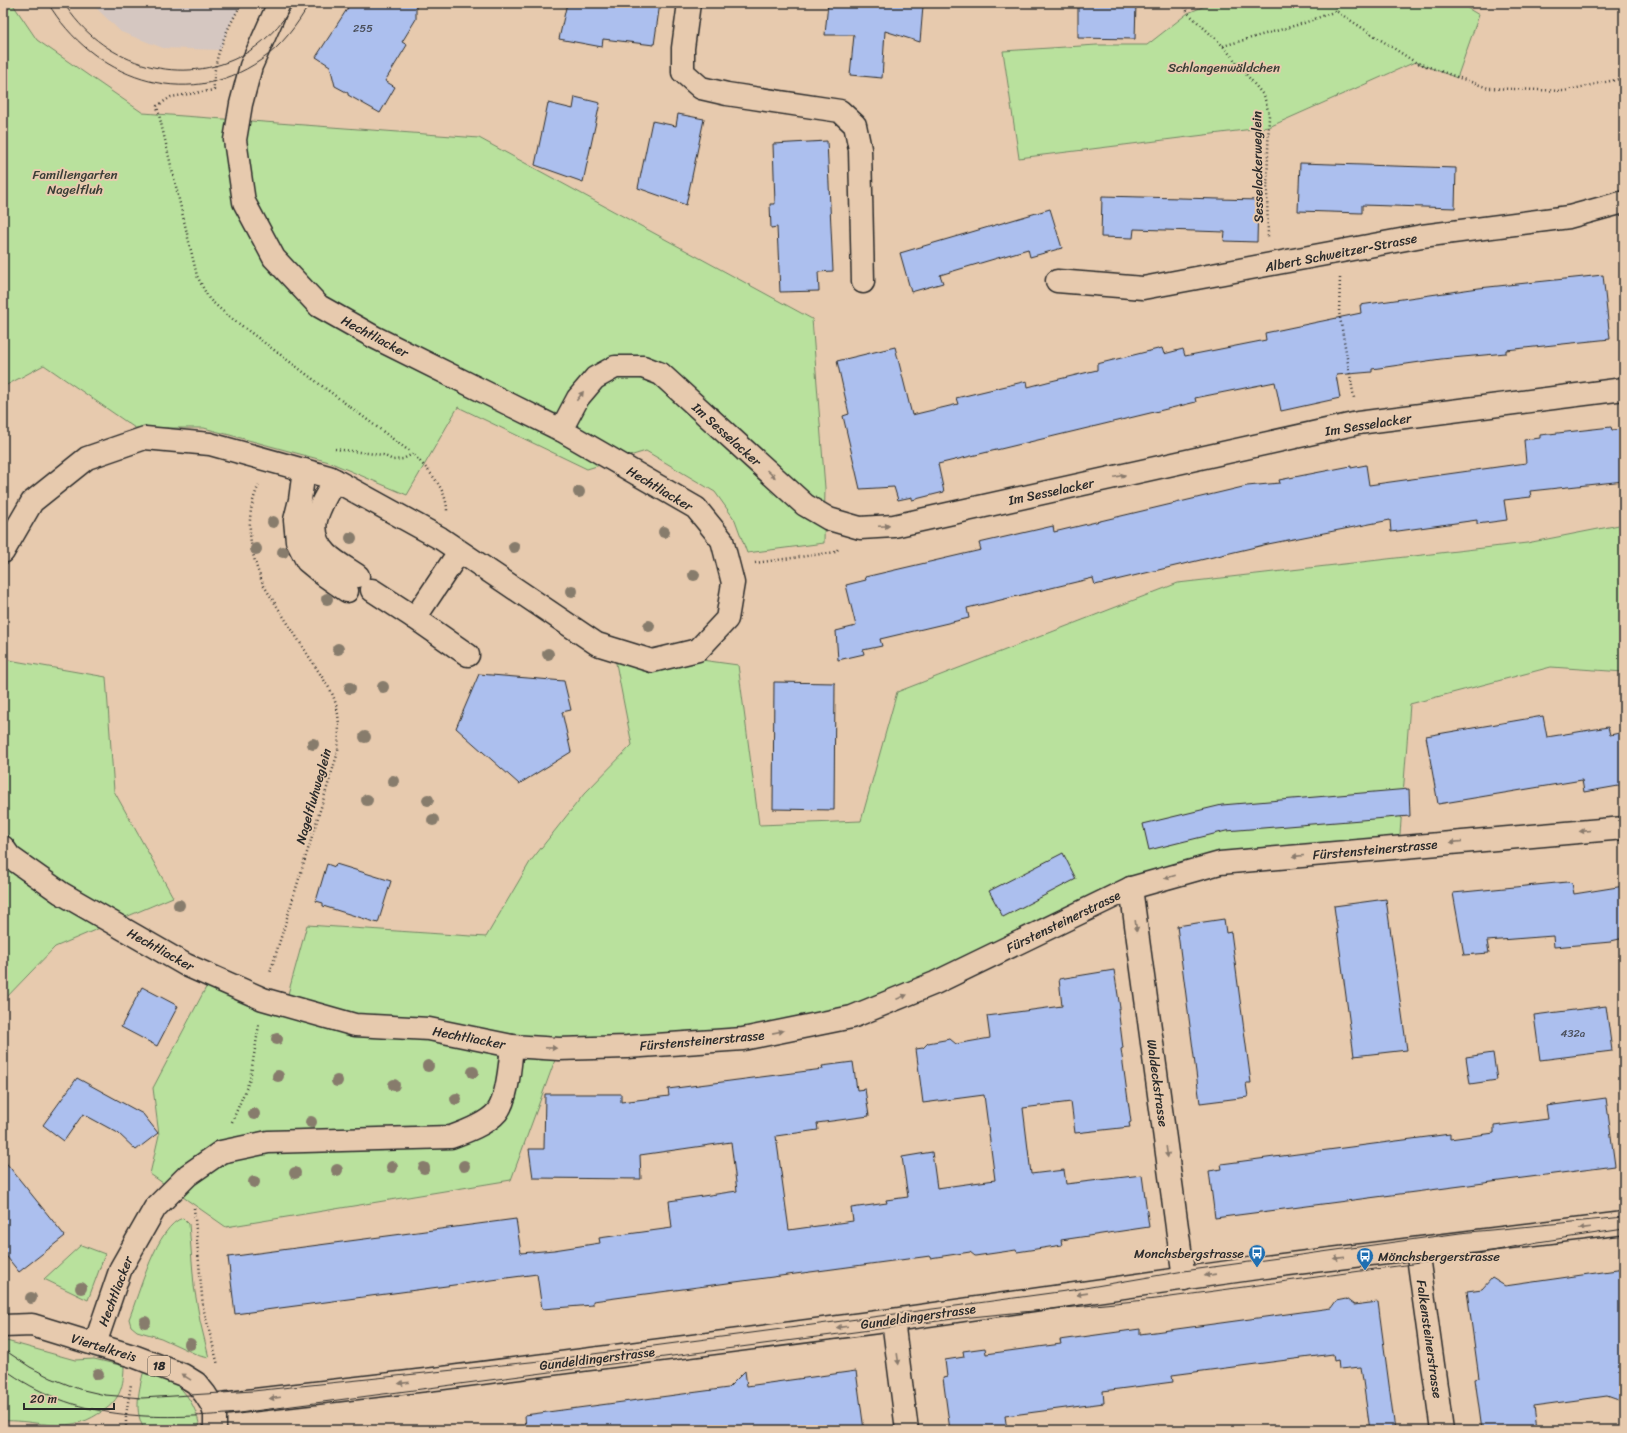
<svg xmlns="http://www.w3.org/2000/svg" width="1627" height="1433" font-family="Sriracha,sans-serif">
<rect width="100%" height="100%" fill="#e7caae"/>
<filter id="ink" filterUnits="userSpaceOnUse"><feTurbulence type="fractalNoise" baseFrequency=".025" numOctaves="2"/><feDisplacementMap in="SourceGraphic" scale="8" xChannelSelector="R" yChannelSelector="G"/><feConvolveMatrix kernelMatrix="1 2 1 2 8 2 1 2 1" color-interpolation-filters="sRGB"/></filter>
<g filter="url(#ink)">
<path fill="#d5c7c1" d="M91,3H242L230,24L220,50L163,48L121,32Z"/>
<g fill="#b9e19d" stroke="#728664">
<path d="M3,3H12L37,40L143,113L479,138L812,319L825,488L824,543L747,553L735,520L715,492L646,451L587,469L458,407L407,495L329,462L204,428H135L44,365L3,387Z"/>
<path d="M1212,3H1459L1479,15L1457,78L1415,62L1269,127L1019,158L1003,51L1097,45H1147L1188,13Z"/>
<path d="M1624,524V672L1551,667L1410,704L1399,847L1220,863L852,1017L559,1049L511,1180L226,1227L150,1174L159,1135L153,1088L212,976L285,1005L307,925L486,937L530,862L584,794L632,745L613,648L738,665L759,825L861,821L897,692L1178,583L1527,543Z"/>
<path d="M3,659L106,677L114,791L173,897L55,947L3,1001Z"/>
<path d="M183,1218L189,1224L194,1286L200,1321L209,1358L200,1356L161,1338L137,1331L131,1326L129,1319C139,1294 157,1225 183,1218Z"/>
<path d="M81,1245L105,1254L88,1300L44,1279Z"/>
<path d="M3,1340L75,1360L94,1359L124,1366C124,1385 120,1400 103,1411C96,1415 89,1420 81,1422C55,1430 28,1419 3,1421Z"/>
<path d="M144,1370C150,1373 158,1374 165,1377C185,1387 198,1409 200,1430H145C133,1413 139,1389 144,1370Z"/>
</g>
<g fill="#acbfee" stroke="#2b2b2b">
<path d="M351,3H416V19L402,42L407,45L385,81L395,87L380,113L348,95V93L335,86L330,66L316,57Z"/>
<path d="M567,3H660L654,45L603,39L602,47L559,39Z"/>
<path d="M828,3H882L923,6L920,42L885,31L882,78L850,75L854,35H825Z"/>
<path d="M1078,3H1136L1135,39L1078,38Z"/>
<path d="M575,97L600,103L583,182L535,165L548,103L573,109Z"/>
<path d="M678,114L704,119L686,205L638,188L652,121L676,126Z"/>
<path d="M827,141L833,271L818,272L819,291L780,292L777,227L771,228L770,204H775L773,144Z"/>
<path d="M1300,163L1456,168L1455,208L1362,205V213L1298,211Z"/>
<path d="M1102,196L1258,200L1257,242L1224,241L1225,232L1134,229L1133,238L1101,237Z"/>
<path d="M1050,209L1062,248L1030,257L1028,249L940,275L943,283L911,292L900,253Z"/>
<path d="M1603,275L1610,339L1506,350V353L1441,359L1372,369V372L1336,375L1340,398L1281,411L1275,382L1195,398L1196,402L938,464L944,492L912,500V497L898,500L894,487L860,489L843,416L849,414L837,361L895,347L912,415L958,404L956,398L1027,381L1028,387L1047,382L1097,370V364L1162,348L1164,354L1183,349L1185,356L1266,340L1265,333L1361,313L1360,305L1479,288Z"/>
<path d="M1611,427L1612,430L1624,429V481L1530,491L1531,497L1504,500L1507,520L1477,524V520L1391,532L1390,520L1268,544L1095,585L1093,578L967,608L969,618L880,639L882,646L863,650L864,654L838,660L836,631L856,626L846,585L866,580L865,577L981,550L979,543L1053,526L1054,532L1247,486L1280,483L1279,480L1351,466V468L1366,465L1369,485L1526,463L1524,440L1540,438V435Z"/>
<path d="M479,674L564,681L571,710L562,712L571,752L519,784L456,728Z"/>
<path d="M774,682L835,683L834,810L773,809Z"/>
<path d="M1543,716L1547,737L1608,727L1610,735L1624,732V785L1584,792L1582,780L1438,804L1426,736Z"/>
<path d="M1409,789L1410,816L1226,831L1149,850L1143,824L1222,805Z"/>
<path d="M1063,853L1076,879L1003,917L989,891Z"/>
<path d="M327,864L335,867L336,864L391,881L378,923L323,906V903L316,901Z"/>
<path d="M1567,882L1572,883L1574,894L1624,886V938L1611,941V942L1554,947L1553,936L1487,941L1489,953L1464,955L1453,893Z"/>
<path d="M1386,899L1407,1050L1354,1056L1334,906Z"/>
<path d="M1224,919L1226,933L1231,932L1251,1083H1246L1248,1097L1200,1103L1177,926Z"/>
<path d="M1114,970L1120,1008H1118L1123,1048L1121,1049L1131,1122L1129,1123L1130,1127L1075,1133L1071,1102L1023,1108L1031,1174L1064,1170L1066,1184L1142,1175L1149,1227L1061,1240L1062,1245L1017,1252L1016,1250L975,1256L970,1252L930,1258V1256L593,1301V1305L542,1309L537,1274L235,1314L228,1257L516,1219L521,1253L554,1250L600,1243L599,1238L672,1228L669,1201L737,1191L731,1142L640,1155L641,1179L533,1178L529,1149H544L545,1094H621V1102L669,1096L668,1089L823,1069L822,1066L853,1062L857,1090L865,1089L869,1116L817,1123L818,1130L776,1136L789,1230L853,1221L851,1208L887,1203L886,1200L908,1197L902,1157L932,1152L937,1188L995,1180L984,1095L923,1103L916,1049L923,1048L928,1043L950,1039L956,1044L990,1038L987,1016L1062,1006L1059,979Z"/>
<path d="M142,987L178,1006L157,1046L121,1027Z"/>
<path d="M1606,1006L1612,1051L1540,1060L1534,1015Z"/>
<path d="M1493,1053L1497,1080L1470,1084L1466,1057Z"/>
<path d="M77,1078L143,1114L158,1133L136,1150L118,1133L83,1114L64,1141L43,1125Z"/>
<path d="M1606,1098L1615,1166L1215,1218L1209,1171L1222,1169L1221,1164L1450,1134V1139L1494,1133V1126L1548,1119L1546,1106Z"/>
<path d="M3,1159L65,1236L19,1272L3,1252Z"/>
<path d="M1624,1269V1402L1607,1396L1533,1406L1536,1430H1482L1475,1379L1479,1378L1467,1291L1482,1289L1492,1278L1505,1286Z"/>
<path d="M1346,1299L1354,1305L1378,1302L1395,1430H1370L1361,1367L1339,1369L1338,1360L1334,1361L1333,1354L1172,1375L1173,1382L1103,1391L1104,1403L1005,1416L1007,1430H950L943,1378L947,1377L945,1360L964,1357L963,1351L985,1348L986,1354L1061,1344L1060,1340L1140,1329V1334L1331,1308L1336,1301Z"/>
<path d="M745,1371L747,1386L856,1371L864,1430H526L525,1415L728,1388Z"/>
</g>
<g fill="none" stroke-linecap="round" stroke-linejoin="round">
<g stroke="#2b2b2b" stroke-width="25">
<g id="minor">
<path d="M689,3L683,48V72L701,88L727,94L840,111L855,125L860,149L863,282"/>
<path d="M1057,281L1143,288L1422,236L1569,217L1624,202"/>
<path d="M561,430L578,398L595,378L615,367H643L661,374L805,505L829,519L860,528L894,526L1358,423L1624,389"/>
<path d="M304,470L300,500L295,520L297,541L307,561L324,575L347,591"/>
<path d="M335,480C321,505 303,529 327,554C335,562 348,569 358,576"/>
<path d="M3,552L32,502L87,458L145,438L210,444L329,477L440,538L597,644L652,661L698,650L727,619L733,583L722,540L696,508L561,430L374,337L319,306L274,258L244,202L235,140L241,104L251,66L279,3"/>
<path d="M372,590L415,618L459,552"/>
<path d="M415,618L468,655"/>
<path d="M3,847L10,857L61,893L186,965L263,999L355,1025L429,1029L512,1046L559,1049L627,1047L743,1039L852,1017L935,983L1131,888L1220,863L1624,828"/>
<path d="M1131,888L1184,1279"/>
<path d="M1417,1249L1442,1430"/>
<path d="M893,1320L907,1430"/>
<path d="M95,1344L121,1268L155,1208L188,1175L221,1152L268,1142L451,1137C465,1132 487,1124 497,1112C508,1098 510,1064 512,1046"/>
</g>
</g>
<g stroke="#2b2b2b" stroke-width="25">
<g id="major">
<path d="M3,1326L32,1325L136,1357L183,1375L196,1383L205,1394L212,1405L215,1414V1430"/>
<path d="M212,1405L443,1378L893,1320L1257,1268L1624,1223"/>
</g>
</g>
<g stroke="#2b2b2b" stroke-width="2.5" stroke-dasharray="1 3" stroke-linecap="butt">
<path d="M242,3C227,29 212,58 214,90L171,97L157,106L197,276L209,299L226,314L413,454C427,469 447,488 447,511"/>
<path d="M1183,3L1188,13L1223,46L1264,96L1269,114L1267,191L1268,237"/>
<path d="M1336,11L1337,3"/>
<path d="M1223,46L1304,23L1336,11L1415,62L1488,88L1564,91L1624,78"/>
<path d="M1340,278L1339,312L1354,398"/>
<path d="M335,449L383,455L393,460L403,459L413,454"/>
<path d="M259,485C243,517 250,555 264,586L331,691C341,713 339,728 338,752L270,973"/>
<path d="M755,563L836,552L838,549"/>
<path d="M232,1122L250,1079L259,1025"/>
<path d="M194,1208L203,1307L218,1365"/>
<path d="M126,1430V1415L131,1384"/>
</g>
<use href="#minor" stroke="#e7caae" stroke-width="22"/>
<use href="#major" stroke="#e7caae" stroke-width="22"/>
<g stroke="#2b2b2b" stroke-width="1">
<path d="M48,3C92,77 185,113 261,60C282,46 297,25 310,3"/>
<path d="M64,3C100,62 176,88 239,57C263,45 281,25 295,3"/>
<path d="M3,1349L30,1367L51,1378L79,1389L105,1395L142,1398L253,1391L540,1361L963,1305L1073,1290L1184,1271L1460,1233L1624,1217"/>
<path d="M3,1368C75,1422 154,1420 239,1413L961,1318L1156,1299L1463,1257L1538,1242L1624,1229"/>
</g>
</g>
<g fill="#877c6c">
<circle cx="579" cy="492" r="6"/>
<circle cx="273" cy="522" r="6"/>
<circle cx="664" cy="532" r="6"/>
<circle cx="351" cy="538" r="6"/>
<circle cx="514" cy="547" r="6"/>
<circle cx="256" cy="549" r="6"/>
<circle cx="283" cy="552" r="6"/>
<circle cx="694" cy="575" r="6"/>
<circle cx="572" cy="591" r="6"/>
<circle cx="327" cy="599" r="6"/>
<circle cx="649" cy="626" r="6"/>
<circle cx="338" cy="649" r="6"/>
<circle cx="548" cy="654" r="6"/>
<circle cx="383" cy="687" r="6"/>
<circle cx="350" cy="688" r="6"/>
<circle cx="365" cy="737" r="6"/>
<circle cx="313" cy="744" r="6"/>
<circle cx="393" cy="781" r="6"/>
<circle cx="367" cy="800" r="6"/>
<circle cx="428" cy="800" r="6"/>
<circle cx="433" cy="820" r="6"/>
<circle cx="179" cy="905" r="6"/>
<circle cx="277" cy="1039" r="6"/>
<circle cx="428" cy="1066" r="6"/>
<circle cx="473" cy="1072" r="6"/>
<circle cx="278" cy="1076" r="6"/>
<circle cx="337" cy="1081" r="6"/>
<circle cx="394" cy="1085" r="6"/>
<circle cx="456" cy="1099" r="6"/>
<circle cx="254" cy="1114" r="6"/>
<circle cx="311" cy="1122" r="6"/>
<circle cx="464" cy="1166" r="6"/>
<circle cx="392" cy="1167" r="6"/>
<circle cx="424" cy="1168" r="6"/>
<circle cx="337" cy="1170" r="6"/>
<circle cx="295" cy="1173" r="6"/>
<circle cx="254" cy="1182" r="6"/>
<circle cx="81" cy="1288" r="6"/>
<circle cx="31" cy="1298" r="6"/>
<circle cx="145" cy="1322" r="6"/>
<circle cx="190" cy="1344" r="6"/>
<circle cx="98" cy="1374" r="6"/>
</g>
<defs><path id="oneway-solid" d="M-6-.8H1V-3.2L6.5 0L1 3.2V.8H-6Z"/></defs>
<g fill="#897a6c">
<use href="#oneway-solid" transform="translate(580 396) rotate(-53)"/>
<use href="#oneway-solid" transform="translate(771 474) rotate(42)"/>
<use href="#oneway-solid" transform="translate(1120 476) rotate(-12)"/>
<use href="#oneway-solid" transform="translate(884 526) rotate(-3)"/>
<use href="#oneway-solid" transform="translate(1585 831) rotate(175)"/>
<use href="#oneway-solid" transform="translate(1456 842) rotate(175)"/>
<use href="#oneway-solid" transform="translate(1298 856) rotate(175)"/>
<use href="#oneway-solid" transform="translate(1170 877) rotate(164)"/>
<use href="#oneway-solid" transform="translate(1136 926) rotate(82)"/>
<use href="#oneway-solid" transform="translate(902 997) rotate(-22)"/>
<use href="#oneway-solid" transform="translate(778 1032) rotate(-11)"/>
<use href="#oneway-solid" transform="translate(551 1048) rotate(3)"/>
<use href="#oneway-solid" transform="translate(1167 1152) rotate(82)"/>
<use href="#oneway-solid" transform="translate(1585 1228) rotate(173)"/>
<use href="#oneway-solid" transform="translate(1339 1258) rotate(173)"/>
<use href="#oneway-solid" transform="translate(1210 1275) rotate(172)"/>
<use href="#oneway-solid" transform="translate(1082 1294) rotate(172)"/>
<use href="#oneway-solid" transform="translate(842 1327) rotate(173)"/>
<use href="#oneway-solid" transform="translate(898 1359) rotate(82)"/>
<use href="#oneway-solid" transform="translate(186 1377) rotate(-148)"/>
<use href="#oneway-solid" transform="translate(404 1383) rotate(173)"/>
<use href="#oneway-solid" transform="translate(275 1398) rotate(173)"/>
</g>
</g>
<defs>
<g id="bus-pin" transform="scale(0.9)"><path d="M0 17L-7.5 6A9.5 9.5 0 1 1 7.5 6Z" fill="#1f6fb2" stroke="#e7caae"/><path d="M-5-6H5V4H4V6H2V4H-2V6H-4V4H-5ZM-3.5-4V0h7V-4ZM-3.5 1.2v1.5H-2V1.2ZM2 1.2v1.5H3.5V1.2Z" fill="#fff"/></g>
</defs>
<g fill-rule="evenodd">
<use href="#bus-pin" x="1257" y="1253"/>
<use href="#bus-pin" x="1365" y="1256"/>
</g>
<g text-anchor="middle" stroke-width="4" stroke-linejoin="round" paint-order="stroke">
<g font-size="11" fill="#4b505c">
<text x="363" y="32">255</text>
<text x="1573" y="1037">432a</text>
</g>
<rect fill="#e7caae" stroke="#635b52" stroke-width="1" x="148" y="1356" width="22" height="20" rx="3"/>
<g font-size="12" font-weight="bold" fill="#2b2b2b">
<text x="159" y="1370">18</text>
</g>
<g font-size="13" fill="#393d36" stroke="#e7caae">
<text x="1224" y="72">Schlangenwäldchen</text>
<text x="75" y="179">Familiengarten<tspan x="75" dy="15">Nagelfluh</tspan></text>
</g>
<g font-size="13" fill="#2b2b2b" stroke="#e7caae">
<text transform="translate(1257 167) rotate(-91)" y="5">Sesselackerweglein</text>
<text transform="translate(1341 252) rotate(-11)" y="5">Albert Schweitzer-Strasse</text>
<text transform="translate(375 336) rotate(28)" y="5">Hechtliacker</text>
<text transform="translate(1368 424) rotate(-9)" y="5">Im Sesselacker</text>
<text transform="translate(727 434) rotate(42)" y="5">Im Sesselacker</text>
<text transform="translate(660 488) rotate(31)" y="5">Hechtliacker</text>
<text transform="translate(1051 491) rotate(-12)" y="5">Im Sesselacker</text>
<text transform="translate(313 796) rotate(-74)" y="5">Nagelfluhweglein</text>
<text transform="translate(1375 849) rotate(-5)" y="5">Fürstensteinerstrasse</text>
<text transform="translate(1063 921) rotate(-26)" y="5">Fürstensteinerstrasse</text>
<text transform="translate(161 949) rotate(29)" y="5">Hechtliacker</text>
<text transform="translate(469 1037) rotate(11)" y="5">Hechtliacker</text>
<text transform="translate(702 1040) rotate(-5)" y="5">Fürstensteinerstrasse</text>
<text transform="translate(1158 1083) rotate(82)" y="5">Waldeckstrasse</text>
<text transform="translate(115 1291) rotate(-69)" y="5">Hechtliacker</text>
<text transform="translate(918 1316) rotate(-8)" y="5">Gundeldingerstrasse</text>
<text transform="translate(1430 1339) rotate(82)" y="5">Falkensteinerstrasse</text>
<text transform="translate(104 1347) rotate(17)" y="5">Viertelkreis</text>
<text transform="translate(597 1358) rotate(-7)" y="5">Gundeldingerstrasse</text>
</g>
<g font-size="13" fill="#2b2b2b" stroke="#e7caae" text-anchor="end">
<text x="1244" y="1258">Monchsbergstrasse</text>
<text x="1378" y="1261" text-anchor="start">Mönchsbergerstrasse</text>
</g>
</g>
<rect width="1627" height="1433" fill="none" stroke="#e7caae" stroke-width="16"/>
<rect x="8" y="8" width="1611" height="1417" fill="none" stroke="#2b2b2b" stroke-width="1.5" filter="url(#ink)"/>
<path d="M24 1403v6h90v-6" fill="none" stroke="#2b2b2b" stroke-width="2"/>
<text x="30" y="1403" font-size="12" fill="#2b2b2b" stroke="#e7caae" stroke-width="3" paint-order="stroke">20 m</text>
</svg>
